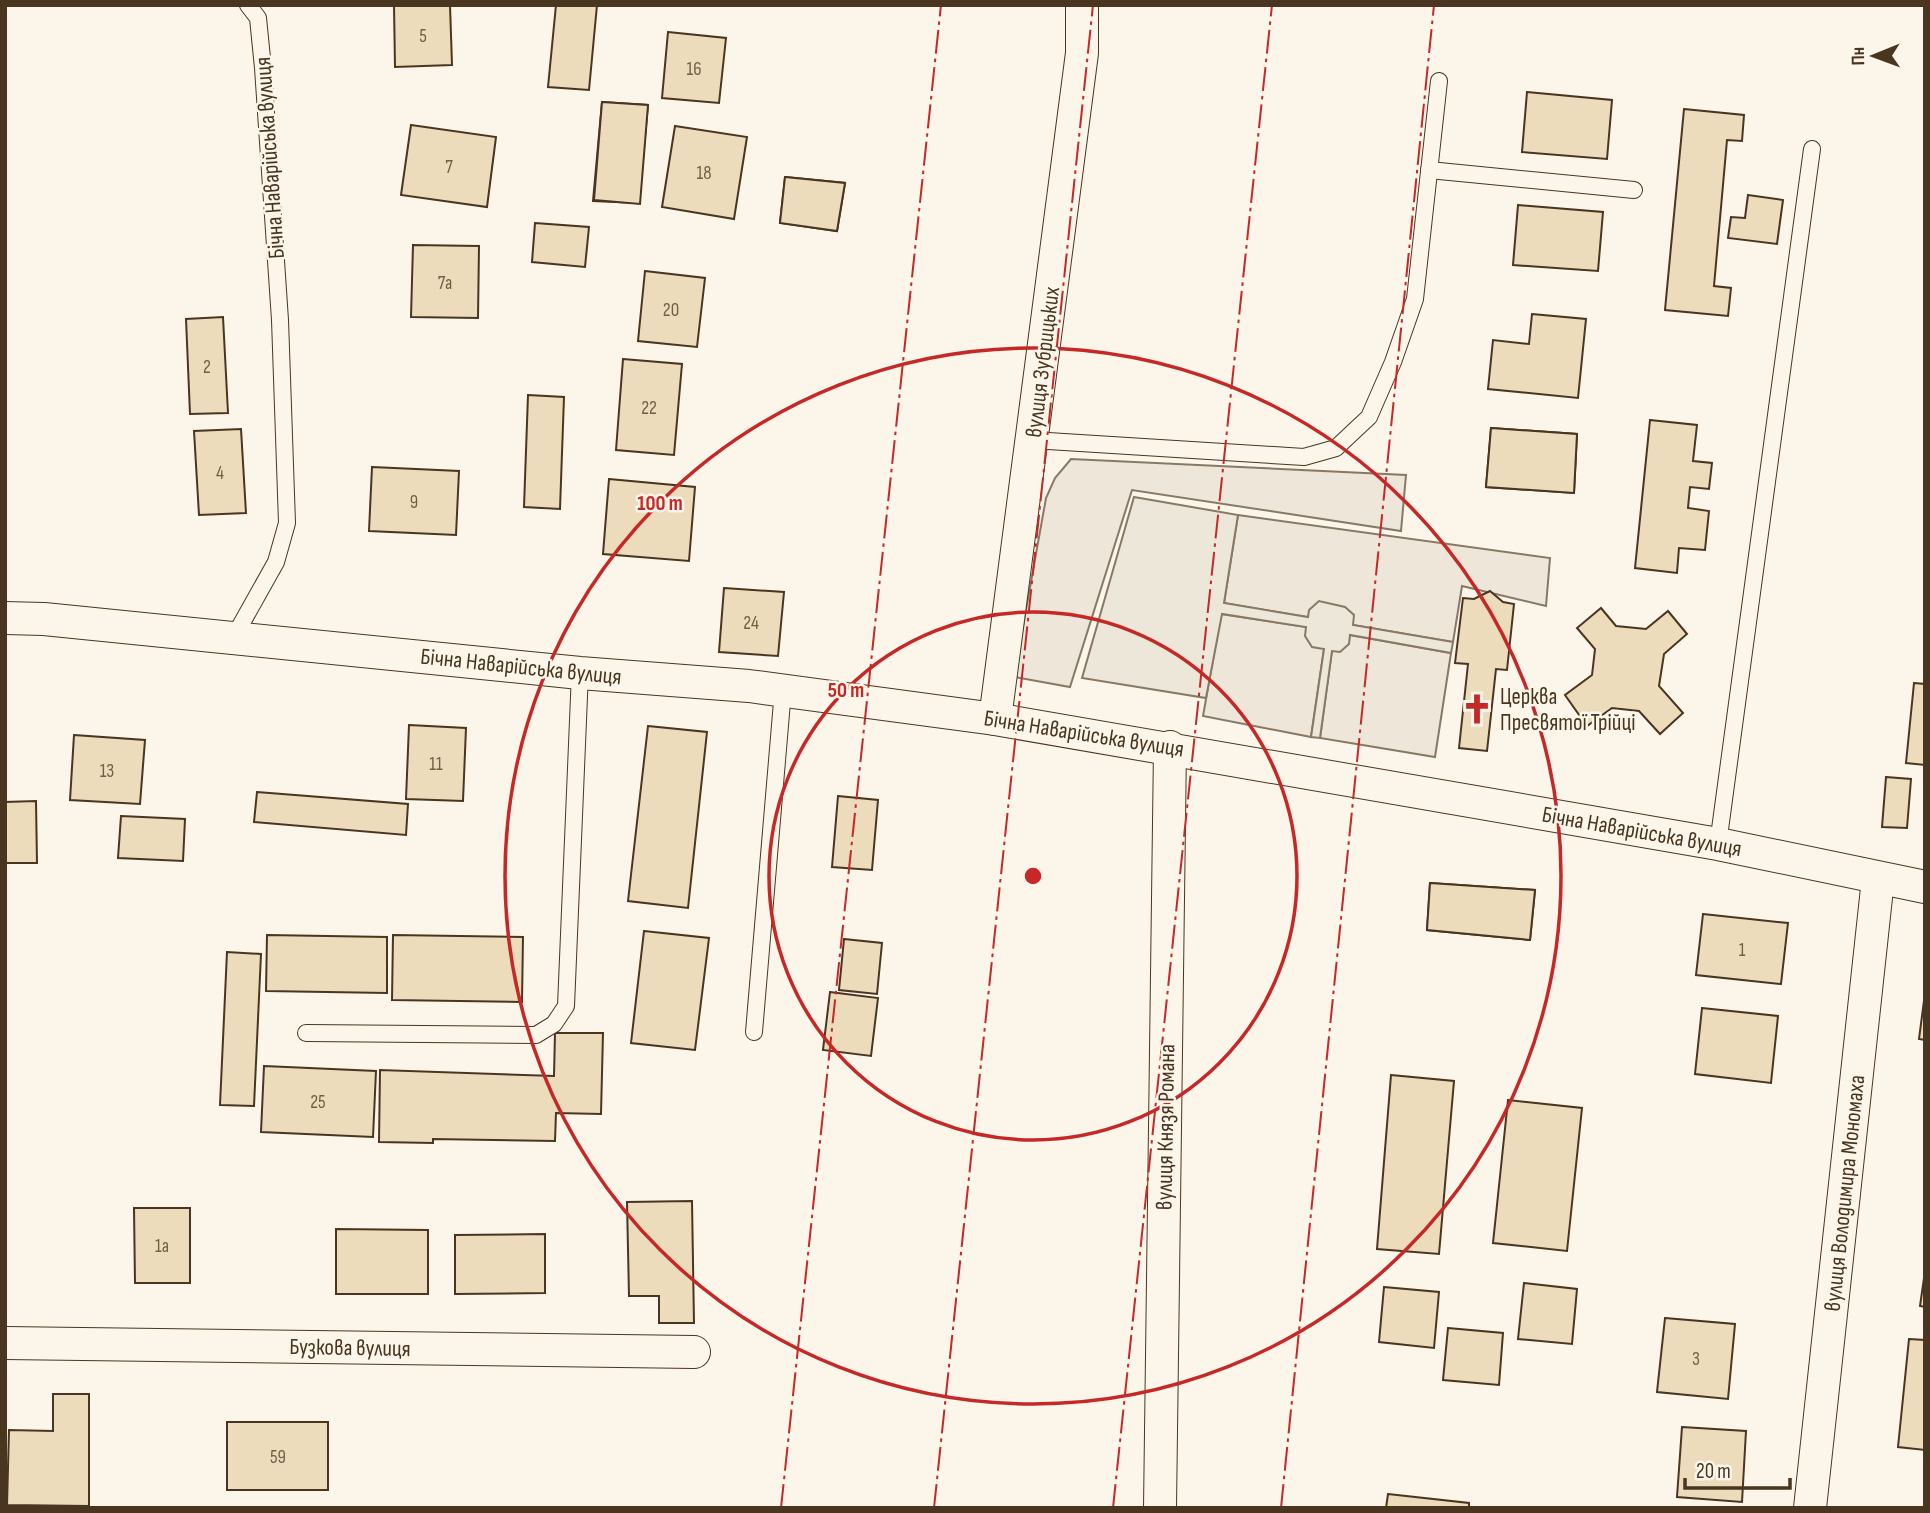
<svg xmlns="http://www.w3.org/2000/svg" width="1930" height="1513" font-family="'Sofia Sans Condensed',sans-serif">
<rect width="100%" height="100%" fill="#fbf6e9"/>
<g fill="#ede6d9" stroke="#887966" stroke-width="2">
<path d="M1071,459L1406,475L1401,531L1132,490L1070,687L1014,677L1046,498L1055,478Z"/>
<path d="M1238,515L1550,558L1546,606L1462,586L1453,642L1224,603Z"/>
<path d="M1221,614L1306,627L1324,649L1311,737L1203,716Z"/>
<path d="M1350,635L1451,653L1435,757L1320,738L1332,650Z"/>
</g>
<path fill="#ede7d9" stroke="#887966" stroke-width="2" d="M1134,497L1238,515L1224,603L1308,617L1309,610L1319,601L1345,607L1354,615L1353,625L1453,642L1451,653L1350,635L1349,644L1340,652L1332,651L1320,738L1311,737L1324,649L1312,647L1305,636L1306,627L1222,614L1206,698L1082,678Z"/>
<g fill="#ecdcbc" stroke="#4a3520" stroke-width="2">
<path d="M394,5H450L452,65L395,67Z"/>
<path d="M556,5H597L589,90L548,87Z"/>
<path d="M668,32L726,38L719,103L662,98Z"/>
<path d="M1527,92L1612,100L1607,159L1522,152Z"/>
<path d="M602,102L648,105L639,203L593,201Z"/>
<path d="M602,102L648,105L640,204L594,200Z"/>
<path d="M1684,109L1744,115L1742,141L1727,140L1714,286L1731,288L1728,316L1665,310Z"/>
<path d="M411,125L496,137L487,207L401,195Z"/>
<path d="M675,126L747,137L734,219L662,207Z"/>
<path d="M785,177L845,183L837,231L780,223Z"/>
<path d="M785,177L845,183L837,231L780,223Z"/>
<path d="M1748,195L1783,200L1777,244L1728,238L1731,217L1745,218Z"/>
<path d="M1518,205L1603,212L1598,271L1513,265Z"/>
<path d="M535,223L589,227L585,267L532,262Z"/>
<path d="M413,245L479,246L478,318L411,317Z"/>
<path d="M645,271L705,278L697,347L638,341Z"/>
<path d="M1532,314L1586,319L1578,398L1488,389L1493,340L1529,344Z"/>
<path d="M223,317L228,413L190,414L186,319Z"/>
<path d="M623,359L682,364L674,455L616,450Z"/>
<path d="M528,395L564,397L560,509L524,507Z"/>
<path d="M1650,420L1697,425L1693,461L1712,463L1709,489L1690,487L1688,508L1709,511L1705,550L1679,548L1677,573L1635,568Z"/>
<path d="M1491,428L1577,434L1574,493L1486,487Z"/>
<path d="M1491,428L1577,434L1574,493L1486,487Z"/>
<path d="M241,429L246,513L199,515L194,431Z"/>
<path d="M372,467L459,471L456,535L369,531Z"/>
<path d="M609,479L695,487L689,561L603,554Z"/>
<path d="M724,588L784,592L778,656L719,652Z"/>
<path d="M1490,591L1503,602L1514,604L1507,670L1496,669L1487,751L1459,748L1468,664L1455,663L1463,598L1474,599Z"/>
<path d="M1601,608L1616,626L1646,629L1668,611L1687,634L1664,654L1659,686L1683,713L1660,734L1639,711L1612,708L1587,726L1565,695L1592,675L1595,649L1577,628Z"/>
<path d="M1914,683L1925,684V765L1906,763Z"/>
<path d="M409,725L466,728L463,801L406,799Z"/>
<path d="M648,726L707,732L688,908L628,901Z"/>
<path d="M74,735L145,740L140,804L70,800Z"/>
<path d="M1886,777L1911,779L1907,828L1882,827Z"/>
<path d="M257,792L408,804L406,835L254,822Z"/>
<path d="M838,796L878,800L872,870L832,867Z"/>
<path d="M36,801L37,863H5V802Z"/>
<path d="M121,816L185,819L183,861L118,858Z"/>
<path d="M1430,883L1535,890L1530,940L1427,930Z"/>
<path d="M1430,883L1535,890L1530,940L1427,930Z"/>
<path d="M1703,914L1788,923L1781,984L1696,975Z"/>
<path d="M644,931L709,938L695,1050L631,1043Z"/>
<path d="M267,935L387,937V993L266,991Z"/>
<path d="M393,935L523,937L522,1002L392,1000Z"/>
<path d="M844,939L882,943L877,994L839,990Z"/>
<path d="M227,952L261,954L254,1106L220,1105Z"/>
<path d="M830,992L878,998L871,1056L823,1050Z"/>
<path d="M1925,993V1040L1919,1039Z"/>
<path d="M1702,1008L1778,1016L1771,1083L1695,1074Z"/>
<path d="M555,1033H603L601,1114L556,1113L555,1141L433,1139V1143L379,1142L380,1070L554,1076Z"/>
<path d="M264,1066L376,1071L373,1137L261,1132Z"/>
<path d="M1391,1075L1454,1081L1439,1254L1377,1249Z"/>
<path d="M1508,1100L1582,1108L1567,1251L1493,1243Z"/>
<path d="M692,1201L694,1323H659V1296H629L627,1202Z"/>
<path d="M134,1208H190V1283H135Z"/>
<path d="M336,1229L428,1230V1294H336Z"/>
<path d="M545,1234V1293L455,1294V1235Z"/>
<path d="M1925,1271V1307L1920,1306Z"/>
<path d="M1524,1283L1577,1289L1572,1344L1518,1339Z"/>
<path d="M1384,1287L1439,1292L1434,1348L1379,1342Z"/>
<path d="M1665,1318L1735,1324L1728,1399L1657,1392Z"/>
<path d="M1448,1328L1503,1333L1499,1385L1443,1380Z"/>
<path d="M1909,1339L1925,1340V1450L1898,1447Z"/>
<path d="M53,1394H89V1506L7,1505L9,1430L53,1431Z"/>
<rect x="227" y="1422" width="101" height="68"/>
<path d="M1682,1427L1746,1431L1742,1502L1677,1497Z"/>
<path d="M1388,1494L1469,1503V1508H1386Z"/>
</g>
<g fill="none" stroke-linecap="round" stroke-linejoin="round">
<g stroke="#4a3520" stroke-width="18">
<g id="lane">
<path d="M1429,170L1634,190"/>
<path d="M1032,440L1304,457L1336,448L1369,417L1393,362L1415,299L1439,81"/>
<path d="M234,637L276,562L287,523L280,320L263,68L258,18L248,5"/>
<path d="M1718,844L1812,149"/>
<path d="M754,1032L783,690"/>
<path d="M306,1033L536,1035L554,1024L566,1006L580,673"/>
</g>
</g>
<g stroke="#4a3520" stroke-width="34">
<g id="street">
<path d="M5,618L44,619L580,673L749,686L995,719L1718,844L1925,887"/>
<path d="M995,719L1082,53V5"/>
<path d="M5,1343L694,1352"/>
<path d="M1160,1508L1170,747"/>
<path d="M1810,1508L1878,879"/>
</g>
</g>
<use href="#lane" stroke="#fbf6e9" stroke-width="16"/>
<use href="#street" stroke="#fbf6e9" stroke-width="32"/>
<g stroke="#c62828" stroke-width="2" stroke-dasharray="24 5 3.5 5" stroke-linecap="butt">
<path d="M781,1508L941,5"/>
<path d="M934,1508L1093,5"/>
<path d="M1113,1508L1272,5"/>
<path d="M1281,1508L1434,5"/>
</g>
</g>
<g fill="none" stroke="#c62828" stroke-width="3.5">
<circle cx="1033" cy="876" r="264"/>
<circle cx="1033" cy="876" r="528"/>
</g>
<defs>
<g id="church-bare" transform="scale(2.415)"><path d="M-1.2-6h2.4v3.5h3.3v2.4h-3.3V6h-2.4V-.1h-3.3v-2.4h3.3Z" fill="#c62828" stroke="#fbf6e9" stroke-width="2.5" paint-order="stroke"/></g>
</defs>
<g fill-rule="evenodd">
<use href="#church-bare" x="1477" y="709"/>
</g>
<g text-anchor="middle" stroke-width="5" stroke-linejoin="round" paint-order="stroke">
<g font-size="19" fill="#725f47">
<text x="423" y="42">5</text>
<text x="694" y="75">16</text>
<text x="449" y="173">7</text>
<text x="704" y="179">18</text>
<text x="445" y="289">7а</text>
<text x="671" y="316">20</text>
<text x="207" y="373">2</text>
<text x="649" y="414">22</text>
<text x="220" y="479">4</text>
<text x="414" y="508">9</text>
<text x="751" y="629">24</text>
<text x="436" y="770">11</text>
<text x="107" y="777">13</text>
<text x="1742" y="956">1</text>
<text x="318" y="1108">25</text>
<text x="162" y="1252">1а</text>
<text x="1696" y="1365">3</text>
<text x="278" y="1463">59</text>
</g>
<g font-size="23" fill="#4a3520" stroke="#fbf6e9">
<text transform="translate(269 158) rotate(-94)" y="8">Бічна Наварійська вулиця</text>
<text transform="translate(1042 362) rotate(-83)" y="8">вулиця Зубрицьких</text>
<text transform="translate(521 666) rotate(6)" y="8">Бічна Наварійська вулиця</text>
<text transform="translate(1084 733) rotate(9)" y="8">Бічна Наварійська вулиця</text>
<text transform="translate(1642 831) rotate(10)" y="8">Бічна Наварійська вулиця</text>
<text transform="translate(1165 1127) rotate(-89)" y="8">вулиця Князя Романа</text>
<text transform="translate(1844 1193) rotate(-84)" y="8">вулиця Володимира Мономаха</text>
<text transform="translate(350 1347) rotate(1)" y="8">Бузкова вулиця</text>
</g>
<g font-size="23" fill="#4a3520" stroke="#fbf6e9" text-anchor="start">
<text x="1500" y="704">Церква<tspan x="1500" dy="26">Пресвятої Трійці</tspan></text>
</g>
</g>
<circle cx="1033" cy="876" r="10" fill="#c62828" stroke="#fbf6e9" stroke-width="3.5"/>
<g font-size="21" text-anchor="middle" font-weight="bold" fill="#c62828" stroke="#fbf6e9" stroke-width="5" stroke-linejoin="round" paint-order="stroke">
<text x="660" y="510">100 m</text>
<text x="846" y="697">50 m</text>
</g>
<rect width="1930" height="1513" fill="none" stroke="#4a3520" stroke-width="14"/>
<g transform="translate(1874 56) rotate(269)" stroke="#fbf6e9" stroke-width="5" paint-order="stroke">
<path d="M0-5L12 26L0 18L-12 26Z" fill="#4a3520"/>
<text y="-10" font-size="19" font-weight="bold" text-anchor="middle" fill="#4a3520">Пн</text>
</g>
<path d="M1685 1478v10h105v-10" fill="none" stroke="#4a3520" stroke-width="3.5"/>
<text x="1696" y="1478" font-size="21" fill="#4a3520" stroke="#fbf6e9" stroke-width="5" paint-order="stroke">20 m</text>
</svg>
